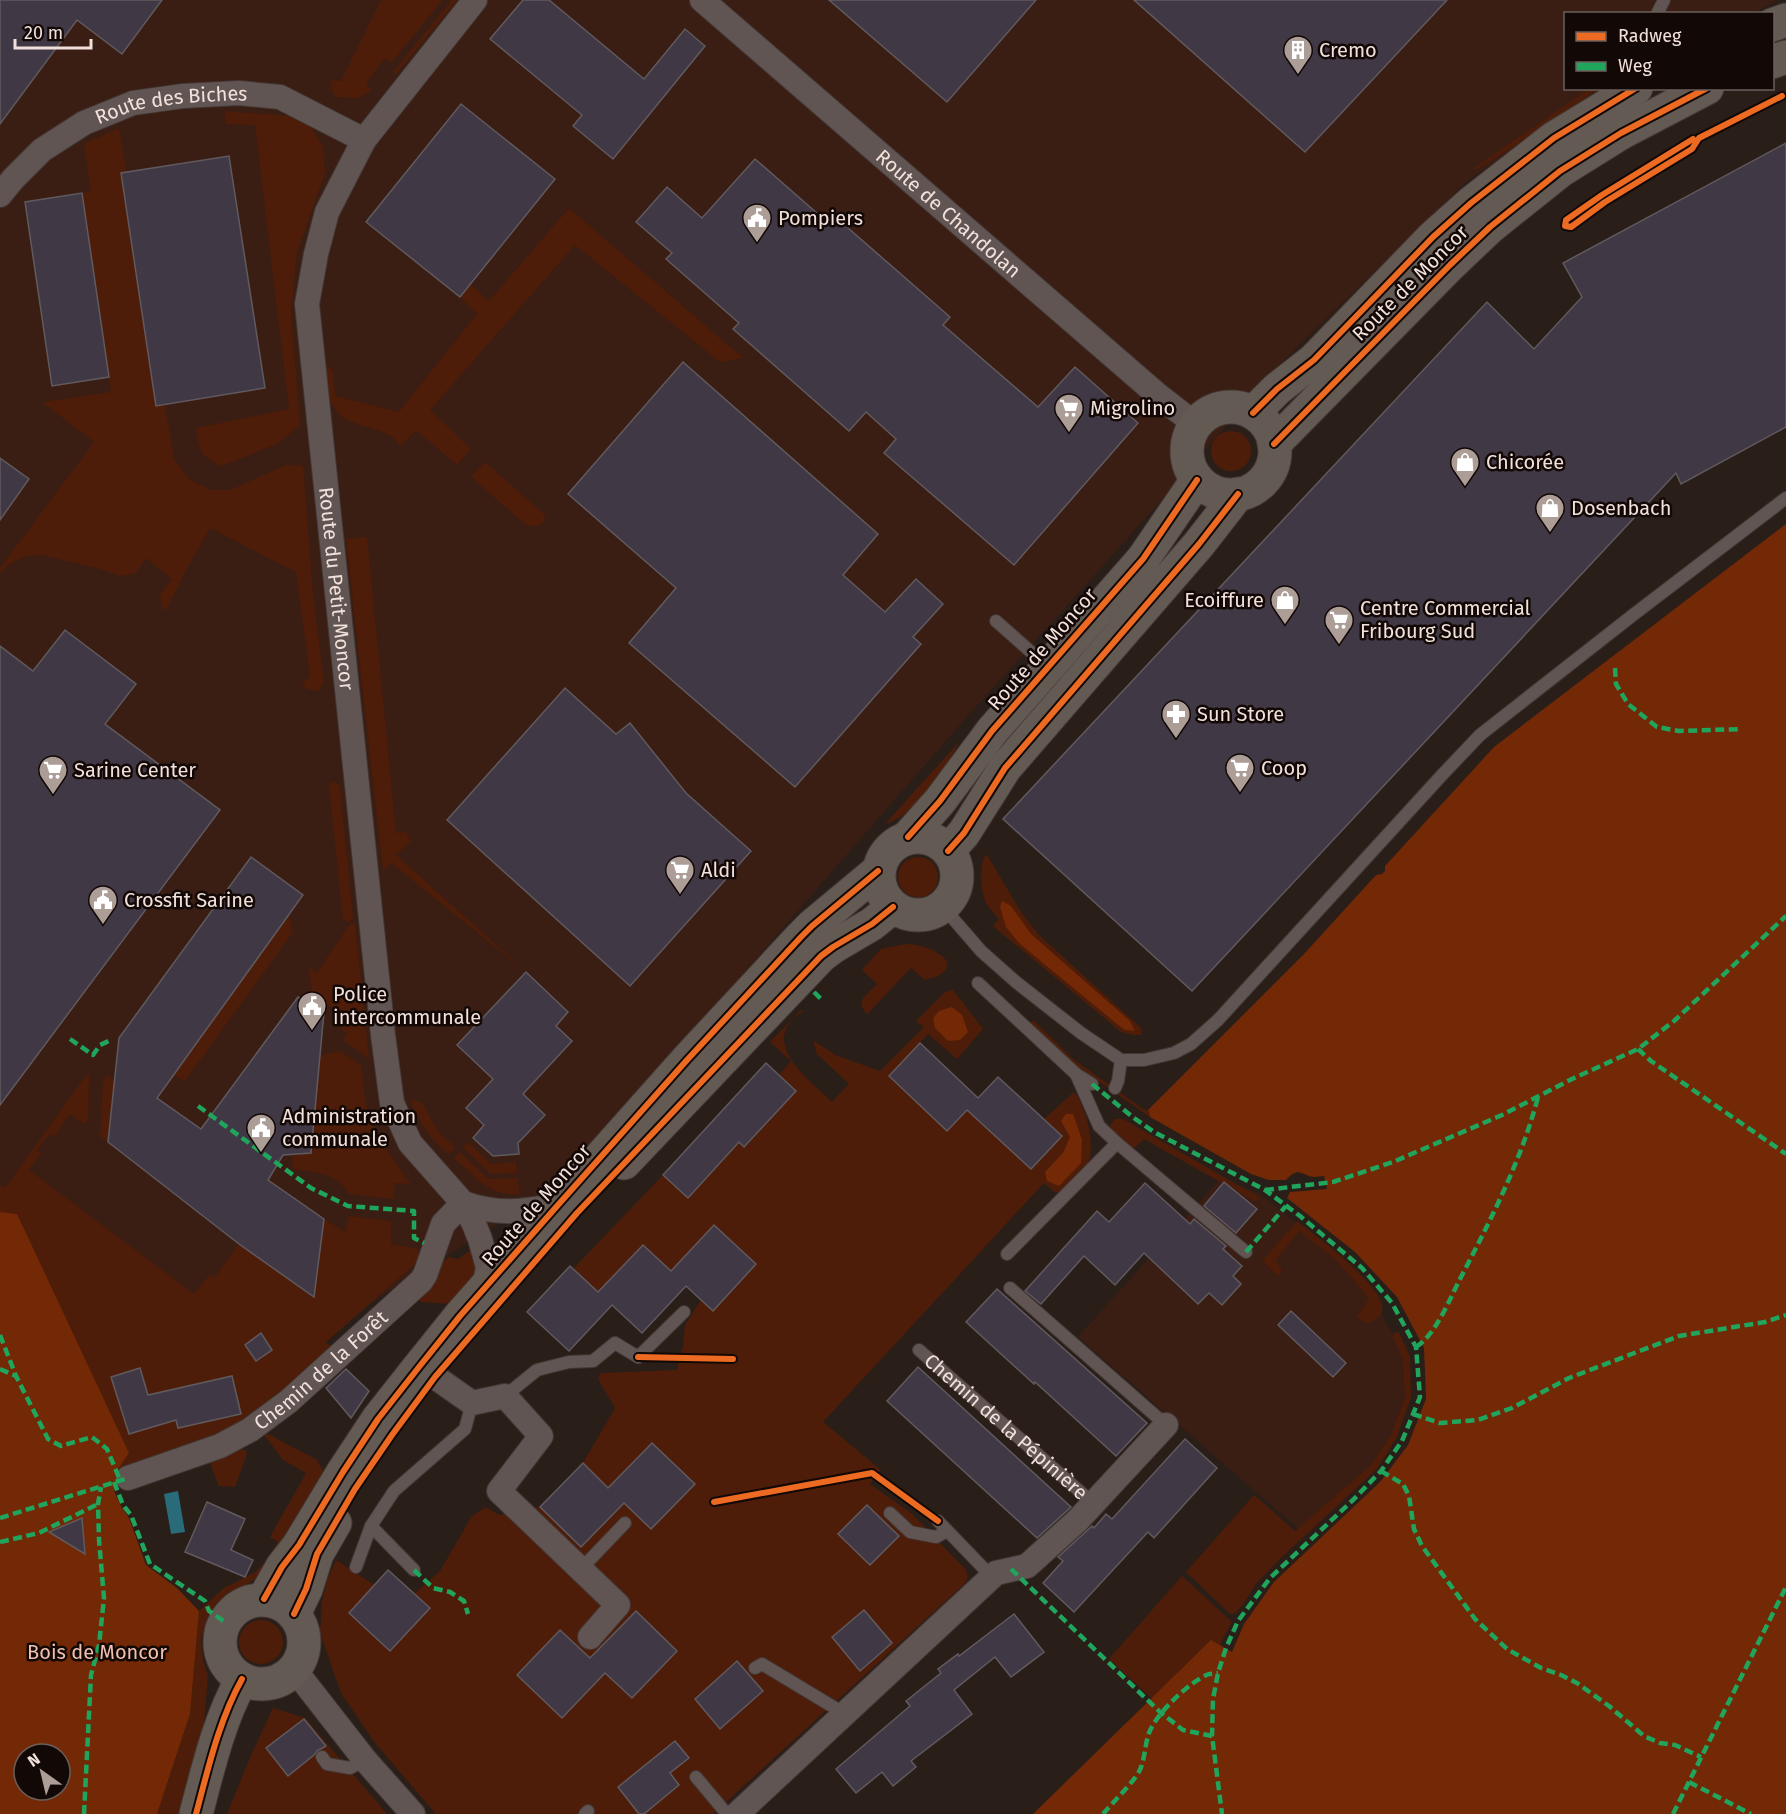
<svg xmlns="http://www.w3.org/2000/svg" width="1786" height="1814" font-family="'Fira Sans',sans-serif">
<rect width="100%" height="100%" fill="#2a1e19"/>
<g fill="#3a1d13">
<path d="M0,0H1778L1754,13L1566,14V88L1606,89L1574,106L1465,183L1280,364L1135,530L966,718L640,1092L574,1177L129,1453L17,1214L0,1212Z"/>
<path d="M1220,1179L1261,1194L1340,1260L1377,1305L1406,1359L1407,1399L1394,1438L1374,1467L1302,1532L1078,1337Z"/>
</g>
<g fill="#4e1d09">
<path d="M381,0H442L392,62L384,59L366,83L371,91L359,98L336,97L332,92L330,80L341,81Z"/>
<path d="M452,0H457L396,74L393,72Z"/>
<path d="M1589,89H1596L1589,95L1510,149L1476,170L1474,168Z"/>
<path d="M224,111L289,116L310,125L323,147L325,173L297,252L291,312L300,425L279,443L222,466C200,457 199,450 196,428L289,409L255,125L226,124Z"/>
<path d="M119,128L174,459L190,480L211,490H230L286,465L303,466L313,594L324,683L318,691L310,690L301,686L310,676L296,572L210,528L185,572L166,611L162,608L160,594L172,579L146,558L135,574L120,576L100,569L42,555L25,556L8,565L0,573V568L94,442L42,402L111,392L82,193L91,191L84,144Z"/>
<path d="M569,208L743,358L720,362L575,245L430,410L471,449L457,465L416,430L401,446C396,441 393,437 387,434C367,424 337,425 330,399C327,388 327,376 326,366H329L333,371L335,396L399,412L477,314L460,297L470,284L489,301Z"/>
<circle cx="1231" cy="451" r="20"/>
<path d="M485,462L545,515C545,527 535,527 526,525L471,477Z"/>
<path d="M367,537L396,833L406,832L411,841L396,855L526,972L391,863L383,871L346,539Z"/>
<path d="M960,741C940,776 925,809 885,824Z"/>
<path d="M334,782L337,783L340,788L353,919L348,922L343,919L329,787L331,783Z"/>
<path d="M987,855L1021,912L1038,934L1141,1028L1142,1035H1133L1121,1032L993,926L999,919C995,914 989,908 986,903C980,889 980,870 984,857Z"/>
<circle cx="918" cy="877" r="20"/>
<path d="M289,915L293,932L185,1081L173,1075Z"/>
<path d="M355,923L369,1059L343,1040L347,1034L341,1029L347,1018L312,993L309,967L317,973L349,925Z"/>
<path d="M906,944C922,945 936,949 947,961L946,970L938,976L925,980L911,968L867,1014L861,1006L863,998L877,984L862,970L881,949Z"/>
<path d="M953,990L983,1029L957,1059L928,1034L889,1077L947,1130L967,1110L1044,1119L1074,1092C1086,1106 1097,1148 1087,1165C1080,1175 1069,1185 1060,1193L1055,1192L1044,1183L823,1422L881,1470L870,1484L911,1513L966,1570L968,1578L963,1585L713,1814H436L375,1743L341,1693L320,1633L322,1602L327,1581L336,1560L374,1585L388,1570L415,1593L440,1571L472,1516L486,1507L499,1515L540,1507L581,1547L624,1503L651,1529L695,1484L652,1443L608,1488L583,1463L615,1408L598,1379L601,1373L677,1370L683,1346L685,1325L701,1300L713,1310L756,1264L714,1225L671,1271L643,1245L598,1292L573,1269L663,1175L688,1198L739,1142L745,1147L796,1091L779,1075L791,1061L770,1042L802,1009L803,1011C798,1015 792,1019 789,1024C769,1052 814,1084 832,1102L849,1084L817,1054L813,1040L835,1055L880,1071L924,1027L916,1021L945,992Z"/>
<path d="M1032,1021H1034L1073,1059L1143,1109L1148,1110L1150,1117L1071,1062L1031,1023Z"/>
<path d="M340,1051L362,1066C363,1083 364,1102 370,1118C379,1143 396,1163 411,1184L395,1183L393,1199L349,1194C336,1172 317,1173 293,1169L291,1154L311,1153L320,1055Z"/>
<path d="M87,1074L89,1075L88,1119L84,1124L70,1114L54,1137L49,1134L37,1150L41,1153L29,1170L194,1294L209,1275L214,1278L239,1244L314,1297L324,1219L345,1232L349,1216L391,1221V1244L417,1249L420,1254L415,1264L325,1343L332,1346L284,1393L232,1432L118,1469L17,1214L0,1212V1185L5,1188Z"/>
<path d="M106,1075L115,1081L108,1142L100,1136L103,1083Z"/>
<path d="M413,1100L422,1103L438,1132L455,1147L449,1154C431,1140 419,1123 411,1101Z"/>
<path d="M1115,1119H1123L1257,1196L1259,1200L1254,1201L1144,1139L1132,1150L1110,1129L1111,1124Z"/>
<path d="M468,1142L491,1164L516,1162L517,1173L491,1174L463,1148Z"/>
<path d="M460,1152L489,1179L518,1178L519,1194C488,1196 476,1177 454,1158Z"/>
<path d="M1297,1221C1314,1234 1388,1289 1382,1311C1380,1318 1373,1321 1368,1324L1357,1317L1369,1298L1335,1259L1299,1231L1276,1260L1282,1270L1278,1276L1262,1261Z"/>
<path d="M474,1248C480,1276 470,1285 452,1304L421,1302L419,1299L441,1263L449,1257L458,1259Z"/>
<path d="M1395,1332H1399L1410,1356L1411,1398L1396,1439L1377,1469L1281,1558L1256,1584L1242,1606L1234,1614L1229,1613L1186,1572L1254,1495L1295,1531L1371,1465L1390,1437L1405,1398L1403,1359L1392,1336Z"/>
<path d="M266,1433L317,1460L324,1473L268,1569L245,1586L227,1594L216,1604L208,1617L201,1638L203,1661L208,1676L204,1723L179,1814H157L190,1714L199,1611L224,1588L254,1573L268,1559L278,1542L270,1537L306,1473L283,1460L265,1436Z"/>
<path d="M239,1449L245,1450L247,1454L235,1487L219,1486L210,1463L211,1458Z"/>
<path d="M1182,1576L1232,1622L1222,1640L1213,1667L1161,1707L1109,1659Z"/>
<circle cx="261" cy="1642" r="22"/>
<path d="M273,1708L305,1718L387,1814H227L252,1753Z"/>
</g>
<g fill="#732806" fill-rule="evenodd">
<path d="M1786,524V1814H1033L1211,1640L1232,1652L1244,1624L1274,1582L1380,1482L1408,1445L1426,1399L1424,1348L1397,1297L1355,1252L1287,1198L1290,1192L1327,1189L1324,1176C1320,1176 1313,1178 1309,1176C1297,1171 1296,1170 1286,1180H1269L1251,1174L1150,1117L1148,1110L1304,954L1376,875L1382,874L1385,871V866L1494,747Z"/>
<path d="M1002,901L1011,906L1031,934L1130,1021L1135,1031L1125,1030L1117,1024L1020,944L1006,927L1000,907Z"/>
<path d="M952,1007L962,1015L968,1032L960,1040L948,1041L935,1028L933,1018L939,1011Z"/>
<path d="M1066,1114H1073L1082,1140L1081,1163L1059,1186L1047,1181L1045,1172L1063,1153L1070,1137L1061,1121Z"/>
<path d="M0,1212L17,1214L129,1453L118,1469L114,1491L121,1506L129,1518L146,1565L177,1588L199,1611L190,1714L157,1814H0ZM24,1754H60V1790H24Z"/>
</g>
<path fill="#2a6b79" d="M178,1491L185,1532L171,1534L164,1494Z"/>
<g fill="#413845" stroke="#605a5e" stroke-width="1.5">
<path d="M0,0H162L122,54L77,20L0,124Z"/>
<path d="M523,0H549L644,79L685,29L705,46L613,159L573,126L582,115L490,39Z"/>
<path d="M829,0H1036L947,102Z"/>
<path d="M1134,0H1447L1305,152Z"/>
<path d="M461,104L555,179L460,297L366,222Z"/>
<path d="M1786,143V427L1681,484L1676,473L1192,991L1003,819L1487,302L1534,349L1582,297L1563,263Z"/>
<path d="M229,156L265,388L156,406L121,173Z"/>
<path d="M755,159L826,221L832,214L950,317L943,325L1038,407L1075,367L1138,423L1014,565L884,453L896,439L866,412L849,431L733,329L739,323L666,259L672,253L636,222L667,187L702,218Z"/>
<path d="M82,193L109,377L52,386L25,202Z"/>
<path d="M683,362L878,534L843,575L885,612L916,579L943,604L913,637L921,644L795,787L629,643L676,588L568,494Z"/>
<path d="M0,458L29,479L0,520Z"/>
<path d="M65,630L136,684L105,724L220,810L0,1105V646L33,671Z"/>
<path d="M565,688L616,734L630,723L686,793L751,851L630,986L447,820Z"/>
<path d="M251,857L303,895L157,1098L201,1129L298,997L324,1012L311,1153L283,1155L268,1180L324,1219L314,1297L239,1244L108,1142L119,1038Z"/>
<path d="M526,972L568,1012L556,1026L572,1041L523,1094L545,1115L518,1143L519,1154L493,1156L473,1138L484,1125L466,1108L493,1079L457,1045Z"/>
<path d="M920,1043L978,1098L998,1077L1062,1136L1031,1169L967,1110L947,1131L889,1076Z"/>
<path d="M766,1063L796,1091L744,1147L739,1142L688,1198L663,1175Z"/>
<path d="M1224,1182L1257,1209L1236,1233L1204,1206Z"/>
<path d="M1145,1183L1190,1224L1194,1219L1226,1246L1223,1249L1242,1266L1233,1276L1241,1284L1222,1305L1209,1293L1198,1304L1144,1253L1115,1285L1084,1256L1041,1304L1025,1291L1097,1211L1109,1222Z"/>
<path d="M714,1225L756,1264L713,1311L686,1286L642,1333L612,1305L569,1351L527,1312L570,1266L598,1292L643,1245L671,1271Z"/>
<path d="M997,1289L1147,1423L1116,1456L1035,1382L1034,1384L966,1322Z"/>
<path d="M1291,1311L1346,1363L1333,1377L1278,1325Z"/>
<path d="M261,1333L272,1350L256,1361L245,1345Z"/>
<path d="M918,1367L1071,1507L1037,1538L887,1401Z"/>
<path d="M140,1368L148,1395L232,1376L241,1414L178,1428L176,1420L129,1434L111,1377Z"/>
<path d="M346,1369L369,1391L351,1418L326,1388Z"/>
<path d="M1185,1439L1217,1468L1154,1538L1148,1532L1074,1612L1043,1583L1063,1561L1058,1557L1092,1526L1094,1528L1106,1514L1112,1519Z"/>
<path d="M652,1443L695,1484L651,1529L624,1503L581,1547L540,1507L583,1463L608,1488Z"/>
<path d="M207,1502L245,1519L231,1550L253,1560L245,1577L185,1552Z"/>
<path d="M867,1505L899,1536L870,1565L838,1534Z"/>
<path d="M82,1518L85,1554L49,1532Z"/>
<path d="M388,1570L430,1608L390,1651L349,1613Z"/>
<path d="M864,1610L892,1643L860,1671L832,1637Z"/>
<path d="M636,1611L677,1651L632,1698L605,1673L562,1718L517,1675L560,1630L590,1658Z"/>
<path d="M1014,1614L1044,1652L1011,1677L995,1657L954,1690L972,1714L911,1761L916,1767L893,1786L882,1772L856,1793L836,1769L910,1706L906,1701L941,1673L938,1669L958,1654L959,1656Z"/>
<path d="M737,1661L763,1691L720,1729L695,1699Z"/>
<path d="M304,1719L326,1746L317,1751L314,1755L288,1776L266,1748Z"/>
<path d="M675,1741L689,1758L670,1773L679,1785L644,1814H639L618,1787Z"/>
</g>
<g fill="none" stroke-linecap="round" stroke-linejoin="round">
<g stroke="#433835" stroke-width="14">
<g id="service">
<path d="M1657,14L1664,0"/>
<path d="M996,621L1047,666"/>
<path d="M943,907L981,951L1016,982L1081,1033L1121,1060H1144L1174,1053L1191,1044L1218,1020L1442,775L1480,735L1633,615L1786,498"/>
<path d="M978,983L1076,1074L1092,1084"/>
<path d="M1115,1088L1118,1081L1121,1060"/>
<path d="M1117,1143L1246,1252"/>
<path d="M1007,1254L1117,1143L1099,1126L1076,1074"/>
<path d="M1010,1288L1166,1425"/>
<path id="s1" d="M919,1350L1093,1503"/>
<path d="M505,1396L537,1370L569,1362L593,1361L615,1343L638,1357L684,1312"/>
<path d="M890,1513L910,1532L936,1537L947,1531"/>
<path d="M938,1521L992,1577"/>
<path d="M371,1526L414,1570"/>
<path d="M356,1567L371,1526L394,1491L465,1429L472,1403"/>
<path d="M581,1569L625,1523"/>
<path d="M755,1668L762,1664L845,1714"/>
<path d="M322,1757L327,1764L350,1768L365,1760"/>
<path d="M696,1777L727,1814"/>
<path d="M585,1814L588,1811"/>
</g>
</g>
<g stroke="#433835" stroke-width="26">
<g id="minor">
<path id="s2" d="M475,0L364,140L327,212L316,254L307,304L383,1035L392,1103L410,1143L463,1203L474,1224L480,1239L488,1267L484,1288"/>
<path id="s3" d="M702,0L1159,396L1195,424"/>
<path id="s4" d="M0,195L13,179L42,150L84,123L133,103L183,96L239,93L280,97L364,140"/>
<path d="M463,1203C496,1215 523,1212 558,1205"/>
<path d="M435,1377L472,1403L505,1396L541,1436L499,1491L618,1605L590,1637"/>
<path id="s5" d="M128,1478L220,1446L250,1430L289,1401L421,1281L425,1275L443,1224L463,1203"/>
<path d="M294,1669L365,1760L413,1814"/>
<path d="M737,1814L996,1573L1027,1566L1078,1520L1166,1425"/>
</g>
</g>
<g stroke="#433835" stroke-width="35">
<g id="secondary">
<path d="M1772,25L1786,20"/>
<path d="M1772,62L1786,57"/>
<circle cx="1231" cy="451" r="44"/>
<path d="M1253,413L1277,389L1314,360L1433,237L1471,203L1554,138L1636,88"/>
<path d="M1274,444L1450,265L1490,227L1560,171L1621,133L1707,88"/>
<circle cx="918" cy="876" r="39"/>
<path d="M908,837L940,801L992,731L1143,559L1197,480"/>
<path d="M948,851L964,833L1005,768L1199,544L1238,494"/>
<path d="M624,1163L821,956L833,947L872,924L893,907"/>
<path d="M264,1599L282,1567L299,1545L343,1472L378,1419L419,1367L460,1316L558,1205L687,1060L801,937L812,926L878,871"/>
<circle cx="262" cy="1642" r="42"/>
<path d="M294,1614L306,1589L317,1554L335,1523"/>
<path d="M196,1814C208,1769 219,1720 242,1679"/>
</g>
</g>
<use href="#service" stroke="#605552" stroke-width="12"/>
<use href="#minor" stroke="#605552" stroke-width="24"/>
<use href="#secondary" stroke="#645a54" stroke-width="33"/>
<g stroke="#20a55d" stroke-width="4.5" stroke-dasharray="9 4.5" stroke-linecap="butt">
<path d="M1615,668L1616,684L1628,704L1657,727L1679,731L1742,729"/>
<path d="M814,992L822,1000"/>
<path d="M70,1039L93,1055L100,1045L111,1040"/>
<path d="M1638,1049L1651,1061L1786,1154"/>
<path d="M1092,1084L1134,1118L1154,1132L1265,1190L1300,1216L1362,1268L1392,1303L1416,1347L1420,1397L1402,1441L1381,1471L1353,1500L1270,1578L1238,1621L1226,1648L1218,1673L1213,1699L1212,1736L1222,1814"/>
<path d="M198,1106L311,1188L348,1206L414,1211V1238L424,1243"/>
<path d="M1265,1190L1333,1182L1393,1162L1502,1115L1572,1079L1638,1049L1674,1021L1786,916"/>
<path d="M1246,1252L1286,1206"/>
<path d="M0,1335L16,1376L48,1439L61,1446L92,1437L107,1449L120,1480"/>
<path d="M1416,1347C1435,1335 1448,1303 1458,1283C1489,1223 1521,1162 1538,1097"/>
<path d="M0,1369L16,1376"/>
<path d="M1413,1414L1440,1423L1478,1420L1512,1408L1569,1378L1679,1336L1765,1322L1786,1315"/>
<path d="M1381,1471L1403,1484L1409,1496L1414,1529L1422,1546L1475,1619L1507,1649L1541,1668L1561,1675L1577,1683L1609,1706L1644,1736L1660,1743L1675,1745L1701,1757"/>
<path d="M114,1482L123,1505L131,1515L150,1564L205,1601L209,1611L225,1622"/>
<path d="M0,1518L128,1478"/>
<path d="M0,1542L39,1533L98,1504"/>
<path d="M1011,1569L1160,1712L1183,1730L1212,1736"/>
<path d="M414,1570L433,1588L450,1592L464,1601L468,1614"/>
<path d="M1689,1782L1751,1814"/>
<path d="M84,1814L91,1675L99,1645L104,1598L99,1540L98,1504L101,1487"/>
<path d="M1103,1814C1114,1801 1127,1789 1137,1775C1145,1763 1144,1750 1148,1736C1153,1716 1190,1681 1209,1674C1210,1674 1218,1673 1218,1673"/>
<path d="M1673,1814L1786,1587"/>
</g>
<g stroke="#120805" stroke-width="10">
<g id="cycleway">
<path d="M1693,139L1602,195L1566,220L1565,226L1571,227L1605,202L1692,149L1699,138L1782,96"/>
<path d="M1253,413L1277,389L1314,360L1433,237L1471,203L1554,138L1636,88"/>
<path d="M1274,444L1450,265L1490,227L1560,171L1621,133L1707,88"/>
<path d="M908,837L940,801L992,731L1143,559L1197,480"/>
<path d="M948,851L964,833L1005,768L1199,544L1238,494"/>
<path d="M638,1357L733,1359"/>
<path d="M714,1502L872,1473L938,1521"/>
<path d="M264,1599L282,1567L299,1545L343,1472L378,1419L419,1367L460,1316L558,1205L687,1060L801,937L812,926L878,871"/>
<path d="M294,1614L306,1589L317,1554L355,1489L392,1435L435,1377L577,1213L821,956L833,947L872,924L893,907"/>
<path d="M196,1814C208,1769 219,1720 242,1679"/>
</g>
</g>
<use href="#cycleway" stroke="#ed6a23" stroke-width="6"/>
</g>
<defs>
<g id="building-pin" transform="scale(1.5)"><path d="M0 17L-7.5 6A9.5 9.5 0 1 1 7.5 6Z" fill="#ac9d97" stroke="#120805"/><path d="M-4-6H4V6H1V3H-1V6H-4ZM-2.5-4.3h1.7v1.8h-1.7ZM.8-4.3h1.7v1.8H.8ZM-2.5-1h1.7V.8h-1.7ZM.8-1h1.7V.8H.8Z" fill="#fff"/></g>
<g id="civic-pin" transform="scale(1.5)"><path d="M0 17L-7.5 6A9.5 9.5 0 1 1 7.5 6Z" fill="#ac9d97" stroke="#120805"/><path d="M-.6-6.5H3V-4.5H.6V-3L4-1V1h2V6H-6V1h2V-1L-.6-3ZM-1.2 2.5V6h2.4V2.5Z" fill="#fff"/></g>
<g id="supermarket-pin" transform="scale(1.5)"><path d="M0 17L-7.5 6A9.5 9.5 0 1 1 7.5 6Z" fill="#ac9d97" stroke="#120805"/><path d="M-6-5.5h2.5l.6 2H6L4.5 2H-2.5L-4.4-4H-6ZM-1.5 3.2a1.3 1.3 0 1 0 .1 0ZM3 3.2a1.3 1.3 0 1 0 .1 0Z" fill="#fff"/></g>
<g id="shop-pin" transform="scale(1.5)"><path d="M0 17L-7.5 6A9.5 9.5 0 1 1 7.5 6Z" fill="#ac9d97" stroke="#120805"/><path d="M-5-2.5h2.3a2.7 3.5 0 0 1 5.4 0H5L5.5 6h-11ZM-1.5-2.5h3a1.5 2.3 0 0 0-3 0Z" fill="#fff"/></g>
<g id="pharmacy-pin" transform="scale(1.5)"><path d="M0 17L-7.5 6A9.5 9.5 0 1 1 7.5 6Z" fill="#ac9d97" stroke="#120805"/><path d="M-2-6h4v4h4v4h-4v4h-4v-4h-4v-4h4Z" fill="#fff"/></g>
</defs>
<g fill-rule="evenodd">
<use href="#building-pin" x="1298" y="50"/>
<use href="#civic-pin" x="757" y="218"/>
<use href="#supermarket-pin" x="1069" y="408"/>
<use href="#shop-pin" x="1465" y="462"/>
<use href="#shop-pin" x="1550" y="508"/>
<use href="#shop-pin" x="1285" y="600"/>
<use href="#supermarket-pin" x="1339" y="620"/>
<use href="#pharmacy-pin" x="1176" y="714"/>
<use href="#supermarket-pin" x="1240" y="768"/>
<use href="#supermarket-pin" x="53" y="770"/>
<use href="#supermarket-pin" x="680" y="870"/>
<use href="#civic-pin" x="103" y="900"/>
<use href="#civic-pin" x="312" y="1006"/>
<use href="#civic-pin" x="261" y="1128"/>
</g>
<g text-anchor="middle" stroke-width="5" stroke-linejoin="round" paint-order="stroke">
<g font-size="20" fill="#f2e1db" stroke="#120805" text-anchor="start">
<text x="1319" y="57">Cremo</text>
<text x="778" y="225">Pompiers</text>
<text x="1090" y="415">Migrolino</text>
<text x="1486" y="469">Chicorée</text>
<text x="1571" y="515">Dosenbach</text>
<text x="1264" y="607" text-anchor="end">Ecoiffure</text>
<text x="1360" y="615">Centre Commercial<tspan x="1360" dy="23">Fribourg Sud</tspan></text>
<text x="1197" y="721">Sun Store</text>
<text x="1261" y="775">Coop</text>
<text x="74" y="777">Sarine Center</text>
<text x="701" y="877">Aldi</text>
<text x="124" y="907">Crossfit Sarine</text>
<text x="333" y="1001">Police<tspan x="333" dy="23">intercommunale</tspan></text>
<text x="282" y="1123">Administration<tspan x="282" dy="23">communale</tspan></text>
</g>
<g font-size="20" fill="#f2e1db" stroke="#120805">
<text dy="7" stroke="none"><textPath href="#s4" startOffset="202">Route des Biches</textPath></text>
<text dy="7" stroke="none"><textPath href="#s3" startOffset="326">Route de Chandolan</textPath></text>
<text transform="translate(1410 283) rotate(-45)" y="7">Route de Moncor</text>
<text dy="7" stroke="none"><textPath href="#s2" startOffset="640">Route du Petit-Moncor</textPath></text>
<text transform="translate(1042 649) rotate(-49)" y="7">Route de Moncor</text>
<text transform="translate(536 1205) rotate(-49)" y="7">Route de Moncor</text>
<text dy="7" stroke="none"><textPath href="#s5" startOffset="224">Chemin de la Forêt</textPath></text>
<text dy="7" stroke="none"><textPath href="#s1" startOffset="116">Chemin de la Pépinière</textPath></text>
</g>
<g font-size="20" fill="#f1c0af" stroke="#120805">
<text x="97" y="1659">Bois de Moncor</text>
</g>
</g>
<rect x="1564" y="12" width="210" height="78" fill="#120805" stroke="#6c5f5b" stroke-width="1.5"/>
<rect x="1576" y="32" width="30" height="9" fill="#ed6a23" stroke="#6c5f5b" stroke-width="1.5"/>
<text x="1618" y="42" font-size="18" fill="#f2e1db">Radweg</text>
<rect x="1576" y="62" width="30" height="9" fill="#20a55d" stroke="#6c5f5b" stroke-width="1.5"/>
<text x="1618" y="72" font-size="18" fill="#f2e1db">Weg</text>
<g transform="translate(42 1772) rotate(326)"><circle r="28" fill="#120805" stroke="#6c5f5b" stroke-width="1.5"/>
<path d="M0-4.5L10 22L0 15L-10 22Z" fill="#ac9d97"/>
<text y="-9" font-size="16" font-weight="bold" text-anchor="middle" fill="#f2e1db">N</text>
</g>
<path d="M15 39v9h76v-9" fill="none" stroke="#f2e1db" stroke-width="3"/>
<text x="24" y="39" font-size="18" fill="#f2e1db" stroke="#120805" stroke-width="4.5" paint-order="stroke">20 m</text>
</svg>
